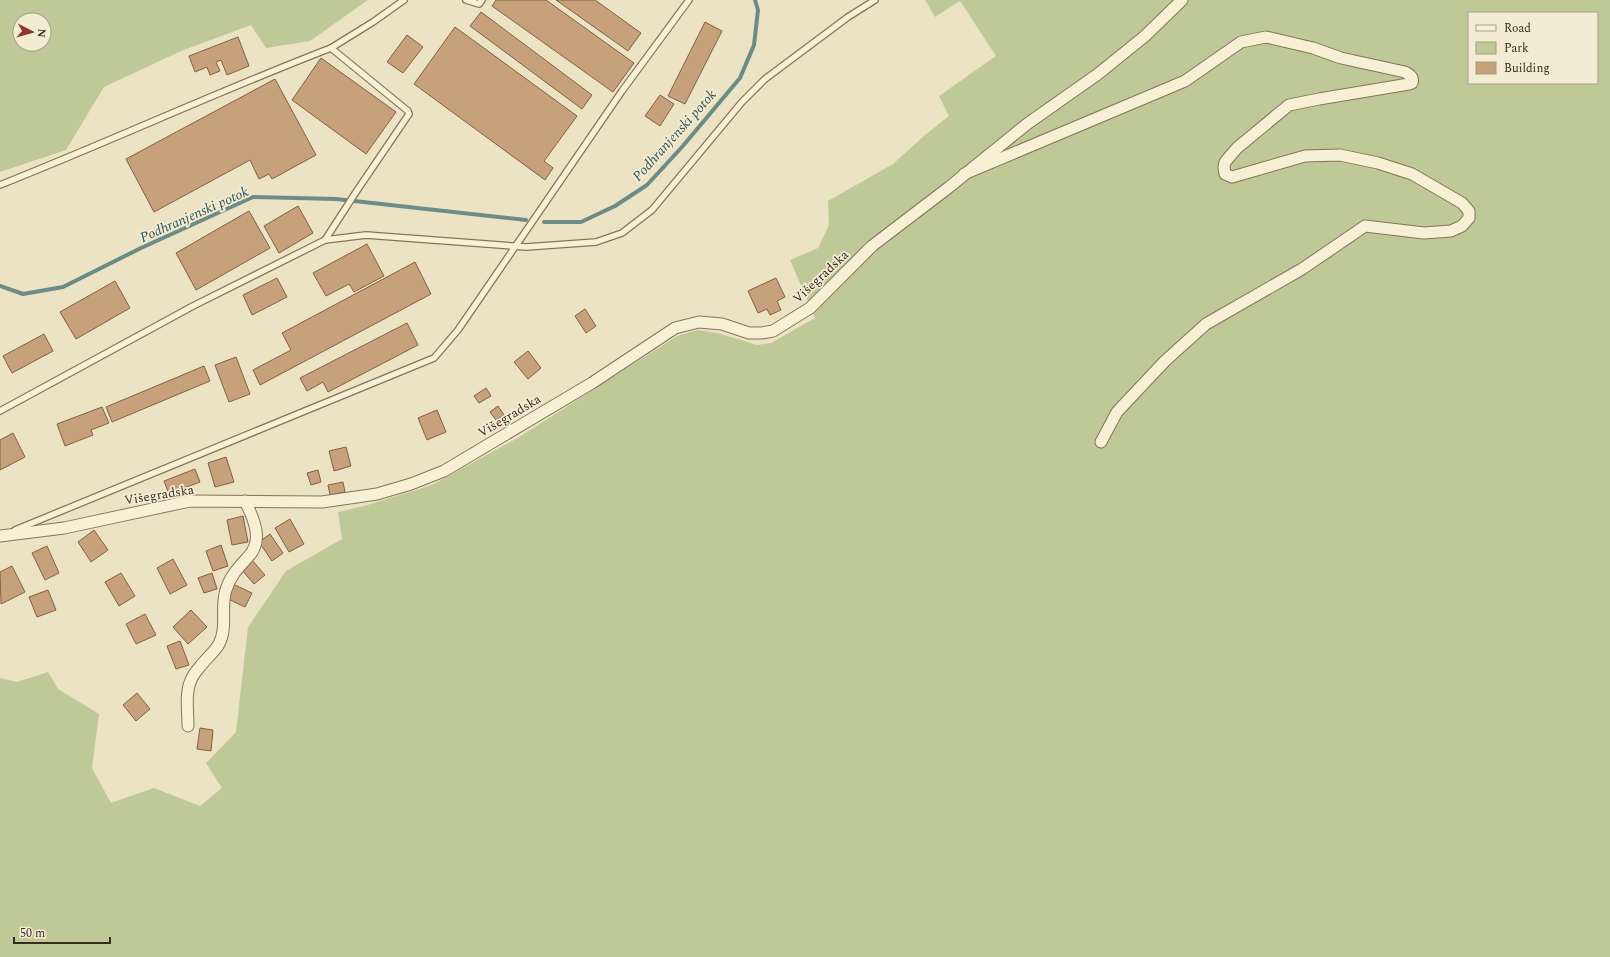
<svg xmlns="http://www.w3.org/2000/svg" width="1610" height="957" font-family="Spectral,serif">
<rect width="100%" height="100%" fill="#ebe3c3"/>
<g fill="#bec997" fill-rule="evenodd">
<path d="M0,0H368L310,41L266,48L251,25L181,51L104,87L66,150L0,172ZM20,20H44V44H20Z"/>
<path d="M925,0H1610V957H0V678L17,682L48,672L58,689L99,714L92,768L111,803L154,788L200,806L222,788L206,763L236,732L248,627L286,571L342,539L338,512L364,506L432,485L521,436L677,336L698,330L718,333L757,345L771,343L815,318L790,260L818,248L829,225L828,201L893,164L925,135L949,116L939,96L996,56L960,1L935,17ZM1469,13H1597V83H1469Z"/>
</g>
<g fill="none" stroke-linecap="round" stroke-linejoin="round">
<g stroke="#6c8c87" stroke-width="4">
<path d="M544,222H581L615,206L647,185L682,147L740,78L754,45L758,10L755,0"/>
<path d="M0,286L23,294L63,287L141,248L253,197L336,199L526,220"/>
</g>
</g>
<g fill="#c7a17b" stroke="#826142">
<path d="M496,0H546L634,63L613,92L492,6Z"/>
<path d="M556,0H595L641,33L628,51Z"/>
<path d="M481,12L592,95L582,109L470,26Z"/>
<path d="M705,22L722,31L685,104L668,96Z"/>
<path d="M455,27L577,116L544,161L553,168L545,180L414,84Z"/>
<path d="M407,35L423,47L403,73L387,62Z"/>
<path d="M238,37L249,66L227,75L221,60L216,62L220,71L210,75L207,67L195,72L189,56Z"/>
<path d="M321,58L396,112L366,154L292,100Z"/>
<path d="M275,79L316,155L272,179L269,174L259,179L250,160L154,212L126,159Z"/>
<path d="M660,95L674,104L660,126L645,116Z"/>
<path d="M298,206L313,233L279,253L264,226Z"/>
<path d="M249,211L270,248L196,290L176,253Z"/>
<path d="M367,244L384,276L354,292L349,284L326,296L313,273Z"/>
<path d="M415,262L431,294L260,385L253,370L291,350L282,333Z"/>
<path d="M277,278L287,297L252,315L243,295Z"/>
<path d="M776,278L785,297L777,301L781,310L770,315L767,309L758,313L748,291Z"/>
<path d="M115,281L130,308L76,339L60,312Z"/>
<path d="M585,309L596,326L586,333L575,316Z"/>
<path d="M407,323L418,345L328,392L323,382L307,391L300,378Z"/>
<path d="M44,334L53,351L12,373L3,356Z"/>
<path d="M528,351L541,368L528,379L514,362Z"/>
<path d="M236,357L250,394L229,402L215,365Z"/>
<path d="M204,366L210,381L112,422L106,407Z"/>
<path d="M486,388L491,396L479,403L474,396Z"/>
<path d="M498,406L504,415L496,420L490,412Z"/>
<path d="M102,407L109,423L91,430L93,435L65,446L57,424Z"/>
<path d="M437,410L446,432L427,440L418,418Z"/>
<path d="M13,433L25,457L0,470V440Z"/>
<path d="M346,447L351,466L334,471L329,451Z"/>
<path d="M226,457L234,482L215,487L208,463Z"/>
<path d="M195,469L200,482L169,494L164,481Z"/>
<path d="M318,470L321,482L311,485L307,473Z"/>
<path d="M343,482L345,492L330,495L328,485Z"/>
<path d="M243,516L248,542L232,545L227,520Z"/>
<path d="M290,519L304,544L289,552L275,528Z"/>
<path d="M94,530L108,550L91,562L78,542Z"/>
<path d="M270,534L283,553L272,561L259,542Z"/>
<path d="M221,545L228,566L213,571L206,551Z"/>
<path d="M47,546L59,573L45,580L32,553Z"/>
<path d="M173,559L187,585L170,594L157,568Z"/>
<path d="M251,559L265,575L254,584L241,569Z"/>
<path d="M12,566L25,592L1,604L0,572Z"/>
<path d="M121,573L135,596L119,606L105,582Z"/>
<path d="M212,573L217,589L204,593L198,578Z"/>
<path d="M233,584L252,593L245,607L226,598Z"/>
<path d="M48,590L56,610L37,617L29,597Z"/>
<path d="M191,610L207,627L188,644L173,627Z"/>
<path d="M145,614L156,635L136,644L126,624Z"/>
<path d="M180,641L189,665L176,669L167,646Z"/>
<path d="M137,693L150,709L136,721L123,705Z"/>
<path d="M200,728L213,730L211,751L197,749Z"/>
</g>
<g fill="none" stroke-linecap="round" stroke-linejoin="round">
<g stroke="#84745b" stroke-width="8">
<g id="service">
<path d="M466,0L479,4L482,0"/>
<path d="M331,48L373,22L404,0"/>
<path d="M0,185C111,141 219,91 331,48L408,111L409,114L358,189L325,240"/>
<path d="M0,411L193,306L325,240L366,235L526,247L596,242L622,233L652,210L742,102L765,79L848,17L875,0"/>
<path d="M15,530L434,358L458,330L622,91L689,0"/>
</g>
</g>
<g stroke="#84745b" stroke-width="13">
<g id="minor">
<path d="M964,174L1185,81L1241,42L1266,37L1313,48L1341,58L1405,72C1410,75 1414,77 1412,83L1409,84L1319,99L1289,105L1237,148L1225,162L1224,167L1225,174L1232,177L1305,156L1340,155L1378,163L1412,174L1462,203L1469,211V218L1462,226L1451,231L1424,233L1365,226L1302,269L1206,324L1165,361L1117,412L1101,442"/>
<path d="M0,536L64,528L190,501L322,502L377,494L411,484L444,471L592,383L675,328L699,322L722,324L749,333H761L773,331L810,308L872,246L948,188L1027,124L1098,74L1145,36L1182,0"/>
<path d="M188,726C188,711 185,693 191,680C193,674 199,668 203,663C208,657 215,651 219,644C228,627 220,607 226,590C230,576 239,567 248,557C264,541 254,519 245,501"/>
</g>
</g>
<use href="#service" stroke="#f7f0d5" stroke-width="5.5"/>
<use href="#minor" stroke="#f7f0d5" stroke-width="11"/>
</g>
<g text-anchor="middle" stroke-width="3.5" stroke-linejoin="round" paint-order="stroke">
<g font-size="13" fill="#352b1e" stroke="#f3ecd2">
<text transform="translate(820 276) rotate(-43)" y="5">Višegradska</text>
<text transform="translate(509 415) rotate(-31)" y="5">Višegradska</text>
<text transform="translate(159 494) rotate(-9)" y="5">Višegradska</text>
</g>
<g font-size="14" font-style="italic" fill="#2e5354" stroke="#f3ecd2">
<text transform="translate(674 135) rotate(-48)" y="5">Podhranjenski potok</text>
<text transform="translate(194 214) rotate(-24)" y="5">Podhranjenski potok</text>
</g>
</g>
<rect x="1468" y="12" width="130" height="72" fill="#f3ecd2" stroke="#a79f8a"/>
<rect x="1476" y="25" width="20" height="6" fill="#f7f0d5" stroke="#a79f8a"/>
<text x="1504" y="32" font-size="12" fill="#352b1e">Road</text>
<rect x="1476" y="42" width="20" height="12" fill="#bec997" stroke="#a79f8a"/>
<text x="1504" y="52" font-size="12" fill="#352b1e">Park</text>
<rect x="1476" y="62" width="20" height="12" fill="#c7a17b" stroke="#a79f8a"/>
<text x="1504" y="72" font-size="12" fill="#352b1e">Building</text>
<g transform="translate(32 32) rotate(96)"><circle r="19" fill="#f3ecd2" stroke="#a79f8a"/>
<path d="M0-3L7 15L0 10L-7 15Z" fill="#90362e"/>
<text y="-6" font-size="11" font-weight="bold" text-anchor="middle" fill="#352b1e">N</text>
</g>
<path d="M14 937v6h96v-6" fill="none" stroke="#352b1e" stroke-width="2"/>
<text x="20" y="937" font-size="12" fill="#352b1e" stroke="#f3ecd2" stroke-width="3" paint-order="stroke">50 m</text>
</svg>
